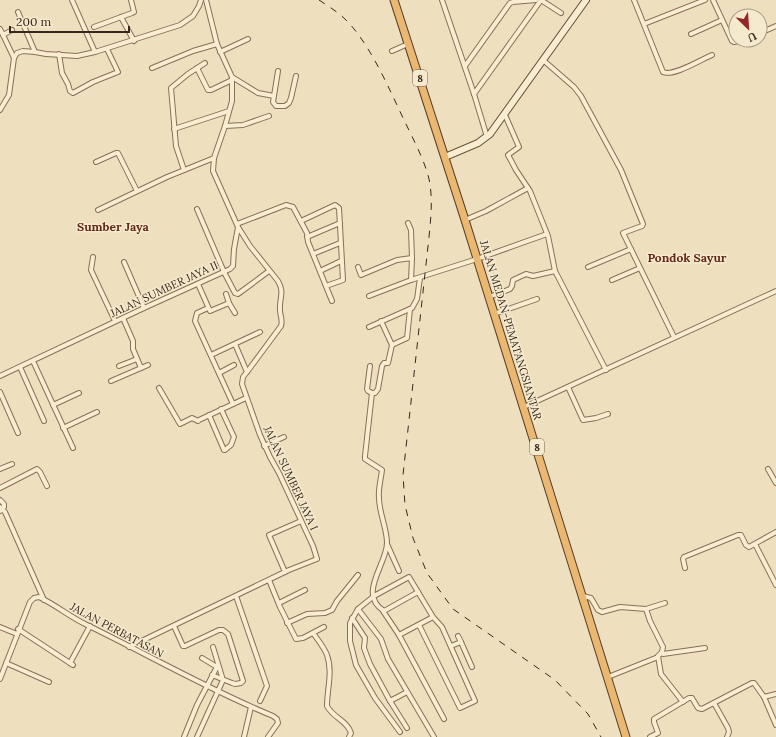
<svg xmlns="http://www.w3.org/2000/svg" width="776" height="737" font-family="Lora,serif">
<rect width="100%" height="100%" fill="#eedfbe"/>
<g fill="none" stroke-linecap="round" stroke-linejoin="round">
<g stroke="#877057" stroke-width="6">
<g id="minor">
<path d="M72,0L95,52"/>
<path d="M442,0L474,94L487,137"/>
<path d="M541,0L561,13"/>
<path d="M634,0L663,72C673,77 702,59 712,55"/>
<path d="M713,0L732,41L734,42L742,40"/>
<path d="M18,12L35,52"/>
<path d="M121,17L134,41"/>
<path d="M644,24L705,0"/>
<path d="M94,27L132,13L134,12L131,0"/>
<path d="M0,29L3,35"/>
<path d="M12,30L3,35L14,58"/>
<path d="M760,33L776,26"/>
<path d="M691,34L722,20"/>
<path d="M392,51L408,44"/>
<path d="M220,52L248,39"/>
<path d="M59,54L62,73L68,84L70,91L73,93L93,82L118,72L107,49"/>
<path d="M543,60L574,87L581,96L621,170L643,224L642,226L623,233L674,337"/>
<path d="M465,66L510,3L513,2L536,0"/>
<path d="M152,68L193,51L217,44"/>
<path d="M197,68L208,90H211L232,80"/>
<path d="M278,71L273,102L276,106H285L289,103L291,98L296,76"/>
<path d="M232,77L258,93L274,96"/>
<path d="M474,94L541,0"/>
<path d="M0,110L9,95L14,58L17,53L23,51L35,52L46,54L77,56L95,52L180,25L193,16L199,6L201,0"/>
<path d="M505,115L519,147L508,155L516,170L530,191L548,236L555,271L606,370"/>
<path d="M225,126L243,125L269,116"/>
<path d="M174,129L229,111"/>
<path d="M96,162L116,153H118L137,191"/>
<path d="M184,170L176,146L171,88L188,74L205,63"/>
<path d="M197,209L224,272L235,293L238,294L269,271"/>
<path d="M98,210L167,177L214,158"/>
<path d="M465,220L486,211L528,188"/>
<path d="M301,221L333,206L335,205L339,208L343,280L326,286"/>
<path d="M408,223L411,230L412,258"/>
<path d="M237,224L286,205L293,207L307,233L308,242L332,301"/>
<path d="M307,237L340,223"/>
<path d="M313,254L340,243"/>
<path d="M93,257L91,270L115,321"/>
<path d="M124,262L144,308"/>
<path d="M358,267L361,275L397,260L412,258L411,280"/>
<path d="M588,267L631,249"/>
<path d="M320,271L341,261"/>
<path d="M612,280L640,268"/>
<path d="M198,284L210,311L229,303L226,294"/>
<path d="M369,296L411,280L477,259L547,234"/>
<path d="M489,297L510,289L512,286L513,280L526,274L533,276L555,271"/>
<path d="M229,303L235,313"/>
<path d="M208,308L197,313L195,321L233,404"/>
<path d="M494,314L537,299"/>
<path d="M123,318L133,341V349L141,368"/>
<path d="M381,321L392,345L407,338L410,309"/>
<path d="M369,327L412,308L417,299L420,278"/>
<path d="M235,344L247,372"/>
<path d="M392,345L388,363H384L382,366L378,389L375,393H372L365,456V459L382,470C381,479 378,489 379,498C379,513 387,528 387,543C387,564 357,594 384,611L418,592"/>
<path d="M211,355L260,332"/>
<path d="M33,361L73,448"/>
<path d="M119,366L137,359"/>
<path d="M370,366L367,389L368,391L372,393"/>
<path d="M20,367L44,421"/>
<path d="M219,373L234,365"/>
<path d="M0,376L144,308L230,269L233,266L234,249L238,227L213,171L214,158L225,126L232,101V77L217,44L206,0"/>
<path d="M111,381L148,365"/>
<path d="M568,387L583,420L596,418L608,414"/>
<path d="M159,388L180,424L192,418L198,421L199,420L246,398"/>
<path d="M0,392L18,433"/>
<path d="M53,405L79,393"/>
<path d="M524,407L776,291"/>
<path d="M209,415L224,450H225L231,445L234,437L221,409"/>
<path d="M63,428L97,412"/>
<path d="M264,446L284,437"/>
<path d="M0,469L12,464"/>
<path d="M768,469L776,483"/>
<path d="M0,488L37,469L40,472L47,486"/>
<path d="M0,500L4,504V507L0,511"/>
<path d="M0,507L5,512L44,600"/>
<path d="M387,544L399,571"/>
<path d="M755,544L776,585"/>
<path d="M685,568L683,559L684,557L738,535H741L746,545L749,547L776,532"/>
<path d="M285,572L269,535L301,521"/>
<path d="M269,580L280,607L296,639L303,638L324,627"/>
<path d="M236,596L267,686L260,701"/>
<path d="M583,596L591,598L598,610L602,612L620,607L646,609L650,621L663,647L662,652L663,654L705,648"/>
<path d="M279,603L305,590"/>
<path d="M358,609L381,639L388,659L434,737"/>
<path d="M646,609L665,603"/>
<path d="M383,611L399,635L444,719"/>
<path d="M352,618L365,638L364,648L370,664L390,701L407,728"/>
<path d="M287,623L307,614L325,613L332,610L337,601L358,575"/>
<path d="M174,626L183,646H185L219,630H223L228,634L243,681L241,683L235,684L232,683L212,675"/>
<path d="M0,627L17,634"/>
<path d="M18,629L73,665"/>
<path d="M313,633C318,640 324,647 327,655C333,672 327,689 327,706C333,718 347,720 351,733L349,737"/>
<path d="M399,635L433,617"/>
<path d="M458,636L461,642"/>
<path d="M451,646L461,642L472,667"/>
<path d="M129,647L289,570L317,559L313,546L279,473L270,457L260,435L242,384L243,377L247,372L281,326C283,320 280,316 280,310C279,298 285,293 278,281L250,246L238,227"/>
<path d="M662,652L658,656L661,674L683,702"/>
<path d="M202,658L217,667"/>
<path d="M6,663L49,682"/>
<path d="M70,663L90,626"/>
<path d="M608,677L658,657"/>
<path d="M0,679L30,602L34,598L39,597C56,605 70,617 87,625C149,655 209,690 273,716L277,719L278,723L268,737"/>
<path d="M764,697L776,725"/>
<path d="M390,701L407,692"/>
<path d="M714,703L728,728L729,732L727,737"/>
<path d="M400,732L375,698L356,665L350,641V623L358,609L374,596L409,577L433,617L442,627L475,701L460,708L419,625"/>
<path d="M184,737L197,705L218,665"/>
<path d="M197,737L223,680L213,647"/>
<path d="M244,737L251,707"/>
<path d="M650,737L658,733L654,722V719L689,698H692L698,708L702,709L752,683H754L764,697L776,694"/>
</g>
</g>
<g stroke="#68513a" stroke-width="8">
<path id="secondary" d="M445,157L478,143L490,134L586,0"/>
</g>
<g stroke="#543e2b" stroke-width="9">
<path id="trunk" d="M394,0L465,220L626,737"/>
</g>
<use href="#minor" stroke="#f9edd1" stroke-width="4"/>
<use href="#secondary" stroke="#f9edd1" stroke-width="6"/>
<use href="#trunk" stroke="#eab870" stroke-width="7"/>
<path stroke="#36281c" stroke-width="1" stroke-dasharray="7 7" stroke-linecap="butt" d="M319,0C328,6 338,12 346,20C371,45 390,91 405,122C414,141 424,159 429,179C433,198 431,217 429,237L403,475L405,505L413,538L427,573L453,609L555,680L588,714L601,737"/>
</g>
<g text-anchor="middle" stroke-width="3" stroke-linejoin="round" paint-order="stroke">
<g fill="#f6eace" stroke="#706251" stroke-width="1">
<rect x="413" y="70" width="14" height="16" rx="3"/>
<rect x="530" y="439" width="14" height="16" rx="3"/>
</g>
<g font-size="10" font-weight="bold" fill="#36281c">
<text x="420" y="82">8</text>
<text x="537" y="451">8</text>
</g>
<g font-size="11" fill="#36281c" stroke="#f6eace">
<text transform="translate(164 289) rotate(-25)" y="4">JALAN SUMBER JAYA II</text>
<text transform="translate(511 330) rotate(73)" y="4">JALAN MEDAN-PEMATANGSIANTAR</text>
<text transform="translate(291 478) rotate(65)" y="4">JALAN SUMBER JAYA I</text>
<text transform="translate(117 630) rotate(28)" y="4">JALAN PERBATASAN</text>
</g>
<g font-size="12" font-weight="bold" fill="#63291b" stroke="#f6eace">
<text x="113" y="231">Sumber Jaya</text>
<text x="687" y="262">Pondok Sayur</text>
</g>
</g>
<g transform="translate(748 28) rotate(155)"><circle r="19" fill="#f6eace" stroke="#a99c87"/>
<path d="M0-3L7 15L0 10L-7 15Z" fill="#962628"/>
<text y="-6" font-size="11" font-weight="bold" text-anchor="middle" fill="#36281c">U</text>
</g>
<path d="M10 26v6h119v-6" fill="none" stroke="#36281c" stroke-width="2"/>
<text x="16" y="26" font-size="12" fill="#36281c" stroke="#f6eace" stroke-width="3" paint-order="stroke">200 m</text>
</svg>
